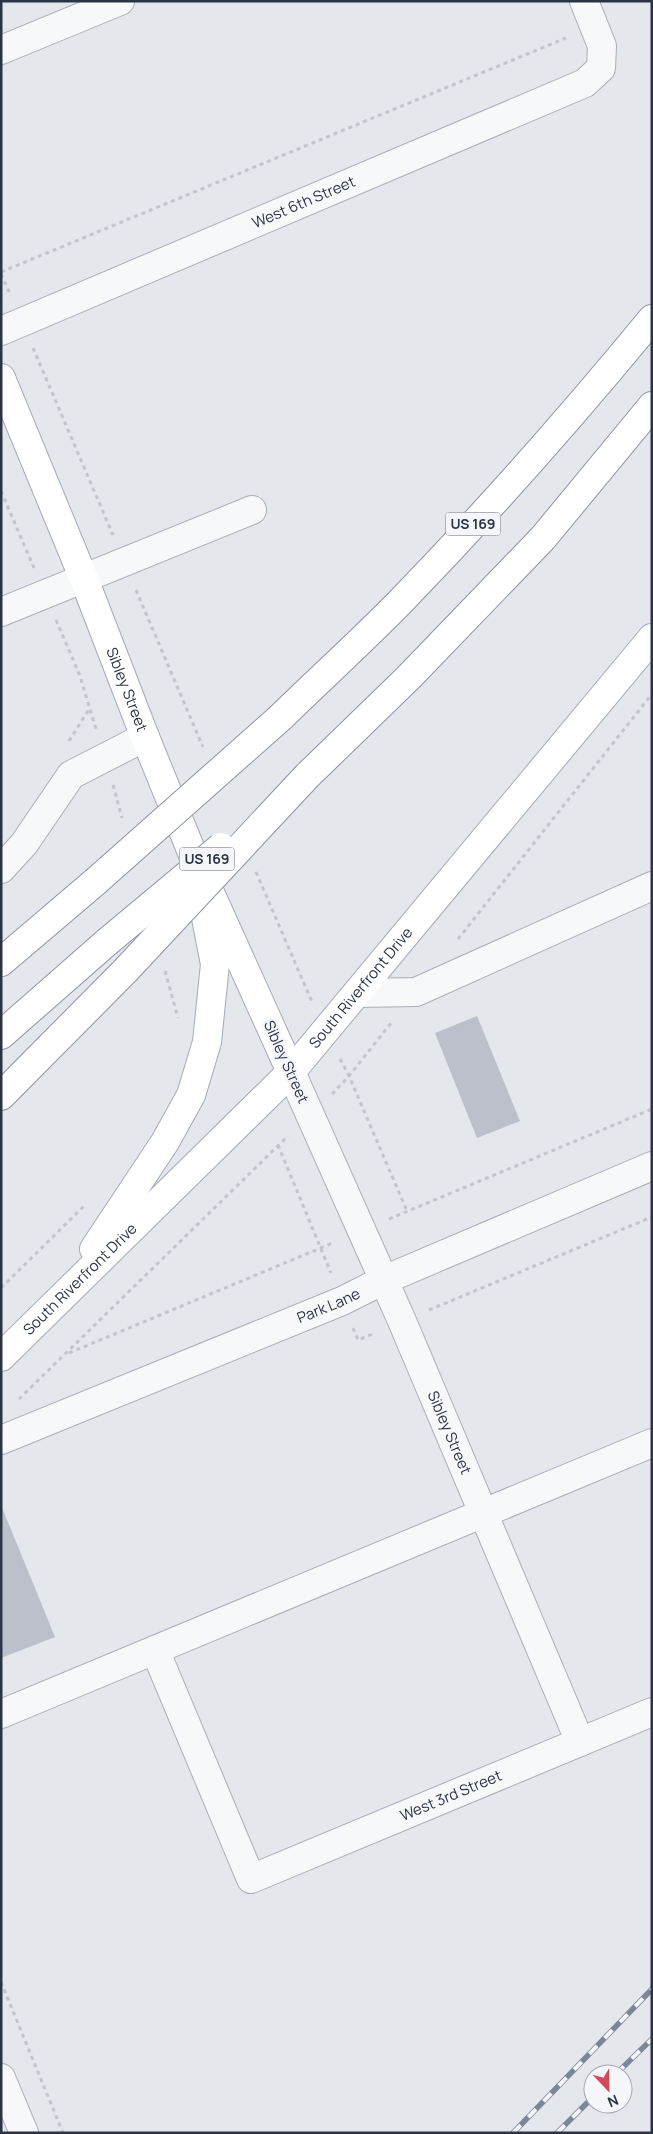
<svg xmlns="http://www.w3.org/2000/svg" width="653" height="2134" font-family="Manrope,sans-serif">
<rect width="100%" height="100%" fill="#e4e7ec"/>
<g fill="#bbc0ca">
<path d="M477,1016L520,1121L477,1138L435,1033Z"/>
<path d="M1,1505L55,1637L1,1658Z"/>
</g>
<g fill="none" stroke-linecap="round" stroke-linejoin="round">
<g stroke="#a9aeb7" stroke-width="30">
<g id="minor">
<path d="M1,50L120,1"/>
<path id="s1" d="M1,331L585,83L601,68L602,46L584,1"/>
<path d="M1,612L252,510"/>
<path d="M1,869L24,844L71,775L145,737"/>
<path d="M357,993L416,992L652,886"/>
<path id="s2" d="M291,1072L402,1321L580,1742"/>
<path id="s3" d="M1,1440L342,1301L384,1280L652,1166"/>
<path id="s4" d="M155,1650L251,1879L652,1712"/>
<path d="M1,1714L652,1443"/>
<path d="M1,2078L24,2133"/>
</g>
</g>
<g stroke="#a3abb8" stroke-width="30">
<g id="major">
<path id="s5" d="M1,378L84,579L145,737L193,855L291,1072"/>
<path d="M94,1249L165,1142L191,1095L207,1042L215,964L203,903"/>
<path id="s6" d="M1,1357L291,1072L652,638"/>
</g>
</g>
<g stroke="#8b94a3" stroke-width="30">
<g id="highway">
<path d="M281,717C322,677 364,639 403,599C490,509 573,415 652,319"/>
<path d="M307,776L409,677L543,538L652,406"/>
<path d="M1,962L95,882"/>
<path d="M1,1035L107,942"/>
<path d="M1,1096L125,971"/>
</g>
</g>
<g stroke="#c2c5cb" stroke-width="3" stroke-dasharray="4 4" stroke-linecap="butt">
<path d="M1,272L566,38"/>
<path d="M1,274L11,296"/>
<path d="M33,348L113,535"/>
<path d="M1,491L34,568"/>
<path d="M136,590L203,747"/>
<path d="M56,620L80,676L96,729"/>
<path d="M69,741L90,708"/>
<path d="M113,785L122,818"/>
<path d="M256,872L312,1002"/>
<path d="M458,939L652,694"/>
<path d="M165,971L178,1018"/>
<path d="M340,1059L349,1076L407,1211"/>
<path d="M332,1094L349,1076L392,1022"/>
<path d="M278,1145L331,1273"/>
<path d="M389,1219L652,1109"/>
<path d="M1,1288L85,1205"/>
<path d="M429,1310L652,1217"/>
<path d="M353,1328L358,1340L375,1333"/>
<path d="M69,1353L335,1242"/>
<path d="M19,1399L288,1136"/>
<path d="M1,1982L63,2133"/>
</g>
<use href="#minor" stroke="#f7f8fa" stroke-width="28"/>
<use href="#major" stroke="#fff" stroke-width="28"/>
<use href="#highway" stroke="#fff" stroke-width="28"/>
<g stroke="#7d8696" stroke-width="5.5">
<g id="rail">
<path d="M616,2074L652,2039"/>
<path d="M513,2133L652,1989"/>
<path d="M557,2133L593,2097"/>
</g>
</g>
<use href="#rail" stroke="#f4f6f9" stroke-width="4" stroke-dasharray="11" stroke-linecap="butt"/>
<g stroke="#8b94a3" stroke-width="30" stroke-linecap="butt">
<g id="highway-bridge">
<path d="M95,882L281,717"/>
<path d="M107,942L221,847"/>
<path d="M125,971L307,776"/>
</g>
</g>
<use href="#highway-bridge" stroke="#fff" stroke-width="28"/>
</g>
<g text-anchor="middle" stroke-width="5" stroke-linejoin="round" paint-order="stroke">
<g fill="#f4f6f9" stroke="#676e7b" stroke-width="1">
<rect x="445.5" y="512.5" width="55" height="23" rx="4"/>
<rect x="179.5" y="847.5" width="55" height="23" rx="4"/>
</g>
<g font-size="14" font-weight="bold" fill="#2b3445">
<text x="473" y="529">US 169</text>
<text x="207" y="864">US 169</text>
</g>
<g font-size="15" fill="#2b3445" stroke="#f4f6f9">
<text dy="5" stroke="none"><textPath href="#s1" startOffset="329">West 6th Street</textPath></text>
<text dy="5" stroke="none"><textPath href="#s5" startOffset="336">Sibley Street</textPath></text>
<text dy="5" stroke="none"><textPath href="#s6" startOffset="516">South Riverfront Drive</textPath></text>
<text transform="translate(286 1062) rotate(66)" y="5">Sibley Street</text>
<text dy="5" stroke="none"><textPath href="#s6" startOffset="111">South Riverfront Drive</textPath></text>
<text dy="5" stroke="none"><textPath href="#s3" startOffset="354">Park Lane</textPath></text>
<text dy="5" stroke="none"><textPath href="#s2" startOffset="394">Sibley Street</textPath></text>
<text dy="5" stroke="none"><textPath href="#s4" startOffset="465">West 3rd Street</textPath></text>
</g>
</g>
<rect width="653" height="2134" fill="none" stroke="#2b3445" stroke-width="5"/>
<g transform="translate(608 2089) rotate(158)"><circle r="24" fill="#f4f6f9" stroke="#a4a8b1"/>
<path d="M0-4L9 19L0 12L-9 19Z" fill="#d1495b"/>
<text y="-8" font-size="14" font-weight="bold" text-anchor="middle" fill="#2b3445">N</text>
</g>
</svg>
